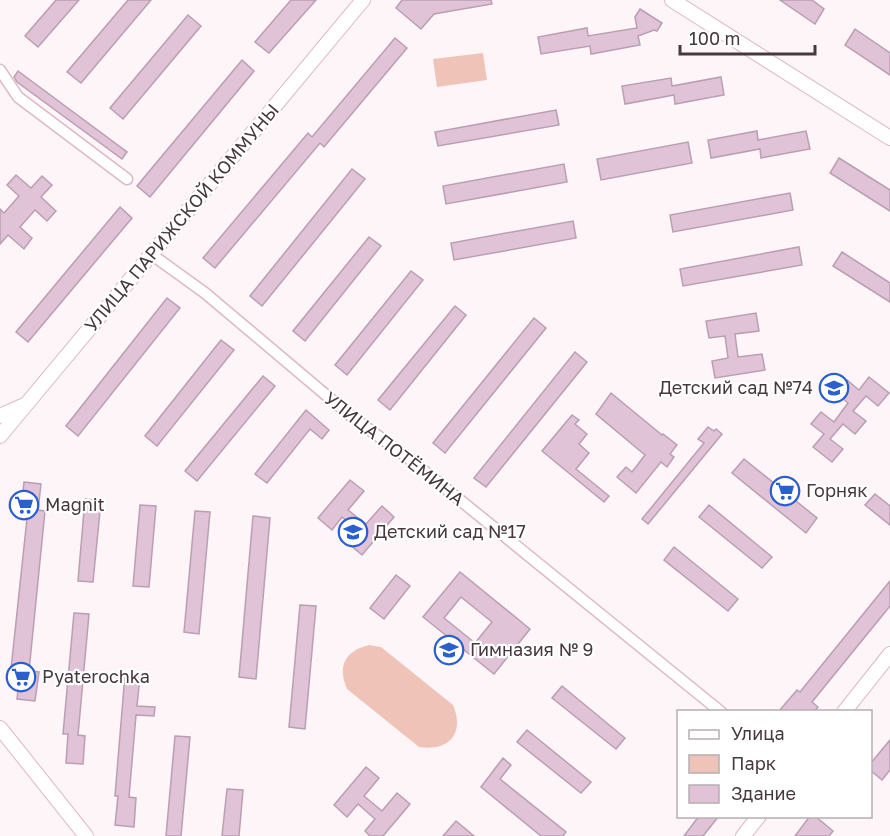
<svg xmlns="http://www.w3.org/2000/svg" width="890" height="836" font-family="'Golos Text',sans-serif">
<rect width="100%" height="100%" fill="#fdf5f8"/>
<g fill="#f0c3b8">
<path d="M483,53L487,80L437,87L433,59Z"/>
<path d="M369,645L381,647L453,705C465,733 449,752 419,747L347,689C337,666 345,651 369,645Z"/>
</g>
<g fill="#e1c3d8" stroke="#bb9eb2" stroke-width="1.5" fill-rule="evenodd">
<path d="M56,0H79L38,47L25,36Z"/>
<path d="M128,0H151L81,83L67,72Z"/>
<path d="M291,0H316L269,53L255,42Z"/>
<path d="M402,0H491L492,4L434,14L421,29L396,8Z"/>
<path d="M780,0H812L824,9L815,24Z"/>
<path d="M640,9L662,23L657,31L654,30L638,36L640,45L591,54L590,46L541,54L538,37L587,28L588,36L637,28L635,17Z"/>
<path d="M188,15L201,26L123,119L110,108Z"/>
<path d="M855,29L890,53V75L845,45Z"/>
<path d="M395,38L407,48L324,147L320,143L215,268L203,258L308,133L312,137Z"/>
<path d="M242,60L254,71L150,197L137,186Z"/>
<path d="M18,71L127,152L122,159L17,82L14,77Z"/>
<path d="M721,77L724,95L675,104L674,95L625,104L622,86L671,78L672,86Z"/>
<path d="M556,110L559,125L438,146L435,132Z"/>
<path d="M757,131L758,140L806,131L810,149L761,158L760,149L711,158L708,140Z"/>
<path d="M688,142L692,163L601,180L597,159Z"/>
<path d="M839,158L890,190V211L830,173Z"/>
<path d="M564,164L567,182L446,204L443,186Z"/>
<path d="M352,169L365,179L262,306L250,296Z"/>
<path d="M16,175L31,188L42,176L52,185L41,197L56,211L47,221L35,210L20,227L32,238L24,249L8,235L0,244V209L4,213L19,196L7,185Z"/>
<path d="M790,193L793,210L673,232L670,215Z"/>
<path d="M120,207L132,218L28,342L16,332Z"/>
<path d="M573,221L576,238L454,260L451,243Z"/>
<path d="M369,237L381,246L305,341L293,331Z"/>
<path d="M799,247L802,265L683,286L680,269Z"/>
<path d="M842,252L890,283V302L833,266Z"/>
<path d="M411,271L423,280L347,375L335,365Z"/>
<path d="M167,298L180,308L78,436L66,426Z"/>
<path d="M455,306L466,315L390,410L378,400Z"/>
<path d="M756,313L759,331L735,334L738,357L762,354L765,370L715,378L712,361L728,358L725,336L709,338L706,321Z"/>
<path d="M534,318L546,328L445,453L433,443Z"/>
<path d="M221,340L234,350L157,446L145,436Z"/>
<path d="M575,352L587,362L486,487L474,478Z"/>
<path d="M263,376L275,386L197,481L185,471Z"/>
<path d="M869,377L889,393L878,406L866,396L853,411L866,421L855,434L843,424L830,439L843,449L832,462L813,447L824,434L811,424L821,412L834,422L848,403L836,393L847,380L859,390Z"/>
<path d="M611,393L662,435L663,434L677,445L670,454L674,457L667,467L661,462L636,493L617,477L626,467L632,472L645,455L596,414Z"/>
<path d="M306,410L329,430L322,439L310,429L267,483L255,474Z"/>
<path d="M572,415L579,420L575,424L587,434L579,444L589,453L576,469L609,496L604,502L542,451Z"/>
<path d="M708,427L714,431L716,429L722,434L648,524L642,519L704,443L698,439Z"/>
<path d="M744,459L817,518L806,533L732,473Z"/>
<path d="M350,480L364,491L348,510L366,524L382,506L394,517L362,555L349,544L359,532L342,517L332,530L318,518Z"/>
<path d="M24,482L41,484L38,510L45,511L29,671L39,672L35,701L17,699L20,670L11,669L28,509H21Z"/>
<path d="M875,494L890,506V525L865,505Z"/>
<path d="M85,499L101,501L93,582L78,581Z"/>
<path d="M140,505L156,506L149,587L133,586Z"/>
<path d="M709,505L772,557L762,568L699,517Z"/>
<path d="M195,511L210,512L199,634L184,632Z"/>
<path d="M253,516L270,518L256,679L239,677Z"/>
<path d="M674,547L738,599L728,611L664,560Z"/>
<path d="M460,572L530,629L494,674L423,617ZM461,597L492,622L475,643L444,618Z"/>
<path d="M396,575L410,586L384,619L370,608Z"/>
<path d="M890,581V606L812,702L818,707L815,711H779L797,690L800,692Z"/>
<path d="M300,605L316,606L305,729L289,727Z"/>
<path d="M74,613L89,614L78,735L85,736L83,764L66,763L68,734H63Z"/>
<path d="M125,674L140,676L137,706L155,707L154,716L136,715L129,797L136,798L134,827L115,825L118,796H115Z"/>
<path d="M562,686L625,738L616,749L552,698Z"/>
<path d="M527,730L591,782L581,793L517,742Z"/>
<path d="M175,736L190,737L181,836H166Z"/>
<path d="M890,740V770L882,780L870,770V764Z"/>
<path d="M503,758L511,765L500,779L566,832L563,836H541L481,787Z"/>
<path d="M366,767L379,778L364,796L382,811L397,793L410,804L383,836H370L365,831L375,819L358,804L347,817L334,805Z"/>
<path d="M227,789L243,790L239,836H222Z"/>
<path d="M699,816H719L703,836H684Z"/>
<path d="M810,816H815L833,831L829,836H795Z"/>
<path d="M456,821L474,836H443Z"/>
</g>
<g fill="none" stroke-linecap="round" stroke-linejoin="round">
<g stroke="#ddb9c5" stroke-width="13">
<g id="minor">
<path d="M0,70L18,97L127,179"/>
<path d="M151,254L205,293L352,417L407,457L721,712"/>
</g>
</g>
<g stroke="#ddb9c5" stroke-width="16">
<g id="major">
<path d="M672,0L890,138"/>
<path d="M0,416L22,406"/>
<path d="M0,436L363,0"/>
<path d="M844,712L890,654"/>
<path d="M0,728L86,836"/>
<path d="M743,836L759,816"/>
</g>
</g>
<use href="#minor" stroke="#fff" stroke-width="10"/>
<use href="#major" stroke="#fff" stroke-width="14"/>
</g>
<defs>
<g id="school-ring" transform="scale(1.5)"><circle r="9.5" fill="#fff" stroke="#2c5fce" stroke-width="1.5"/><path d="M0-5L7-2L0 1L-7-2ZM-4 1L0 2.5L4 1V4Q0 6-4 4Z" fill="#2c5fce"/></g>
<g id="supermarket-ring" transform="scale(1.5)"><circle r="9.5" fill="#fff" stroke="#2c5fce" stroke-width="1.5"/><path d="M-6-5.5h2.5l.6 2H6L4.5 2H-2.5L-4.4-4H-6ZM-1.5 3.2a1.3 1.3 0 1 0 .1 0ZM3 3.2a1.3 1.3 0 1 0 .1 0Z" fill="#2c5fce"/></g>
</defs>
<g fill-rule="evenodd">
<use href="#school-ring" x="834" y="388"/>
<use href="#supermarket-ring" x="785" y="491"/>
<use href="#supermarket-ring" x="24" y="505"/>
<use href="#school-ring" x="353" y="532"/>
<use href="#school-ring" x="449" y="650"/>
<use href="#supermarket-ring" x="21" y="677"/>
</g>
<g text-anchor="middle" stroke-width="4.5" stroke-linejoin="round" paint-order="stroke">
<g font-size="18" fill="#47383d" stroke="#fff">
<text transform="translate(182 218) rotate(-50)" y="6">УЛИЦА ПАРИЖСКОЙ КОММУНЫ</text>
<text transform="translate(394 449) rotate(38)" y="6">УЛИЦА ПОТЁМИНА</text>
</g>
<g font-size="18" fill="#47383d" stroke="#fff" text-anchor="start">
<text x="813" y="394" text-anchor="end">Детский сад №74</text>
<text x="806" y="497">Горняк</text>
<text x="45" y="511">Magnit</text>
<text x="374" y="538">Детский сад №17</text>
<text x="470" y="656">Гимназия № 9</text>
<text x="42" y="683">Pyaterochka</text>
</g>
</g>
<rect x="677" y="710" width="195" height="108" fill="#ffffff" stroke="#b5afb1" stroke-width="1.5"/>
<rect x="689" y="730" width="30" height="9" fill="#ffffff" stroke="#b5afb1" stroke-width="1.5"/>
<text x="731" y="740" font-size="18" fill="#47383d">Улица</text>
<rect x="689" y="755" width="30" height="18" fill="#f0c3b8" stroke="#b5afb1" stroke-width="1.5"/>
<text x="731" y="770" font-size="18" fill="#47383d">Парк</text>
<rect x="689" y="785" width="30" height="18" fill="#e1c3d8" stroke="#b5afb1" stroke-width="1.5"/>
<text x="731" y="800" font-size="18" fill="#47383d">Здание</text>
<path d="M680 45v9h135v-9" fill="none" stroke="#47383d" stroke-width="3"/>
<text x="689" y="45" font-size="18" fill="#47383d" stroke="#ffffff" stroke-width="4.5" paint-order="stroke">100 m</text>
</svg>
